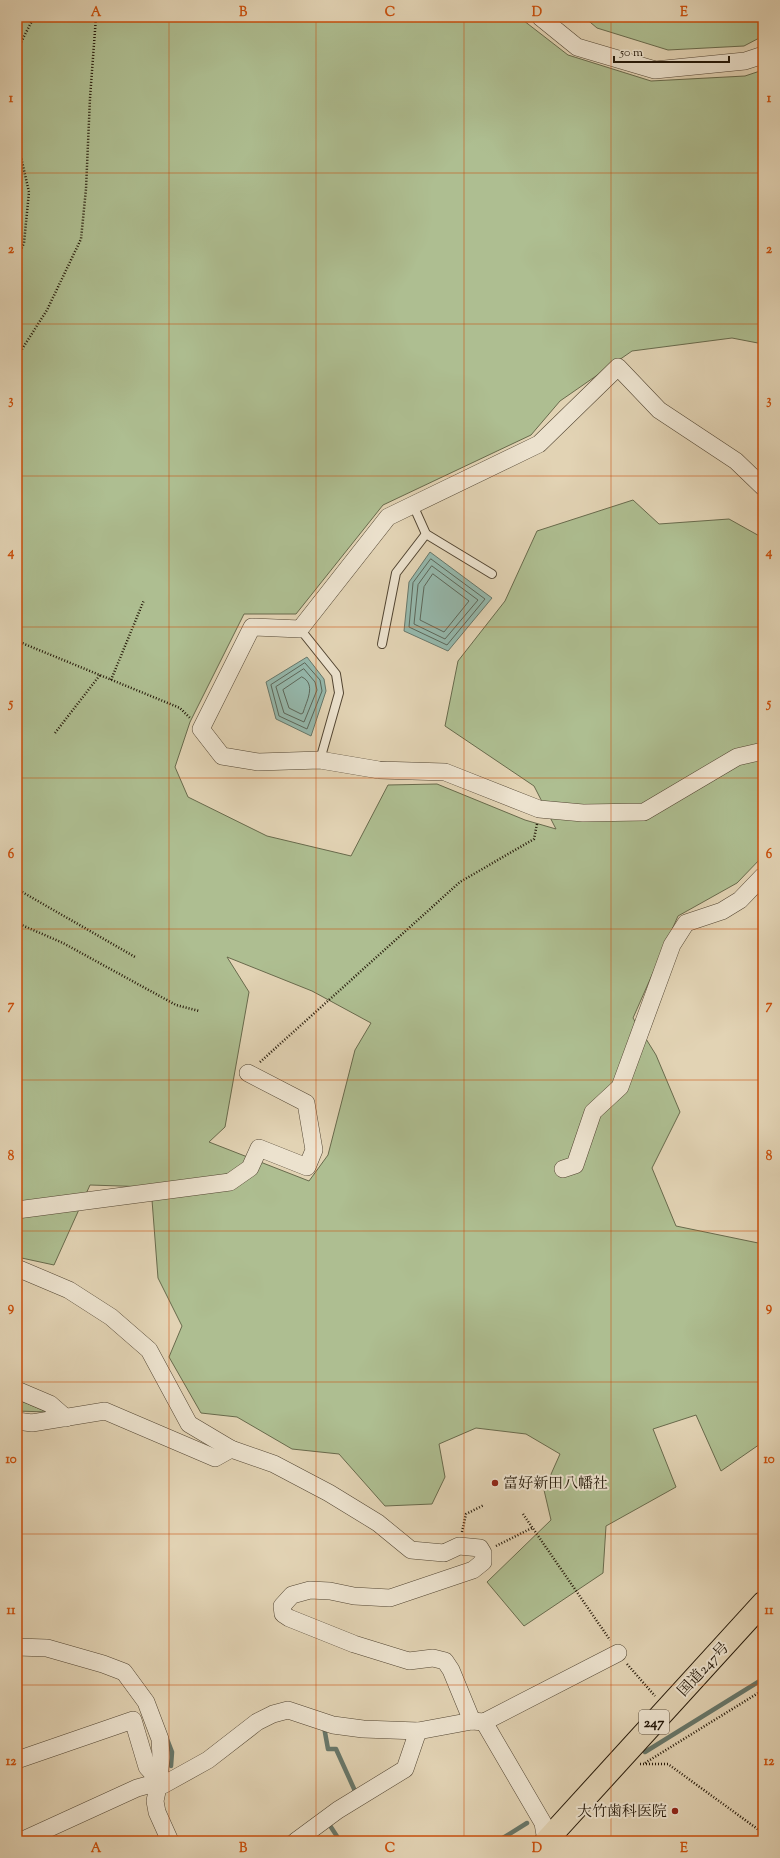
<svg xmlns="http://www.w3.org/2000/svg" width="780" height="1858" font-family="'Sorts Mill Goudy','Noto Serif JP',serif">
<rect width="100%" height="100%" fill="#e2d3b4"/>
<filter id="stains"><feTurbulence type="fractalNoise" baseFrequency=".005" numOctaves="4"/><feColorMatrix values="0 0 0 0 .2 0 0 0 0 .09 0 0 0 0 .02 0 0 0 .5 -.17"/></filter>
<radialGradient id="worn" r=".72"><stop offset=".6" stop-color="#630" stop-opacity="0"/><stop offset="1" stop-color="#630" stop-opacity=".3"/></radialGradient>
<g fill="#aebe91" stroke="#686a4c" fill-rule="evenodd">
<path d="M17,17H519L568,55L651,81L745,76L763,70V344L732,338L632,351L560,401L531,435L383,505L296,614H244L190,722L175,767L188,797L267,836L351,856L388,785L437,784L525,820L556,829L534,786L445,726L458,661L505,601L537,531L633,500L659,524L729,519L763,538V680L761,706L763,708V856L737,883L678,916L633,1018L656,1055L680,1112L652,1168L676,1226L763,1244V1442L721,1471L696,1415L653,1429L676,1487L606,1526L603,1573L524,1626L487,1582L551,1520L544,1490L560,1454L526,1434L476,1428L439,1444L445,1477L432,1504L385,1506L339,1454L292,1449L237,1417L201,1413L169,1357L182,1326L158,1278L151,1187L90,1185L54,1265L17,1257ZM227,957L312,991L371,1023L355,1050L328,1155L309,1181L209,1142L225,1127L249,992Z"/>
<path d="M584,17H763V36L744,46L668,50L597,28Z"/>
<path d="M17,1399L47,1412L17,1411Z"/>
</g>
<g fill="#95b8ac" stroke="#67776a">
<path d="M430,552L492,598L448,651L404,631L409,582Z"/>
<path d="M307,657L324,679L326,691L311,736L276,719L266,682Z"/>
</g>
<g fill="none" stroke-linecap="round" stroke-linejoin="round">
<g stroke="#5c675a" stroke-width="1">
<path d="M431,559L485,599L447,645L409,627L413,583Z"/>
<path d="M432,566L478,600L445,639L414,624L418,585Z"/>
<path d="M433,574L469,601L444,632L420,620L424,587Z"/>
<path d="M305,663L320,680L322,691L307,729L279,716L271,685Z"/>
<path d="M304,669L315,682L317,690L304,722L284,713L276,687Z"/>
<path d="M302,677C317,684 306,702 303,713L301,714L289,708L283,690Z"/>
</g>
<g stroke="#67776a" stroke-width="4.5">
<path d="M324,1727L328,1749H336L355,1791L352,1794"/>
<path d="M167,1739L172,1752L171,1766"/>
<path d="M645,1752L763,1679"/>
<path d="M327,1821L340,1841"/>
<path d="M284,1841L292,1836"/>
<path d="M498,1841L527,1823"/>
</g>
<g stroke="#524532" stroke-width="10">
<g id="service">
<path d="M413,505L426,534L492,574"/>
<path d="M300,629L336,674L339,693L320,760"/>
<path d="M382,644L396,573L426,534"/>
</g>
</g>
<g stroke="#524532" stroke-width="18">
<g id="minor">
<path d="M540,17L577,47L655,70L745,61L763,55"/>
<path d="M763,487L736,461L659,410L618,367L539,444L388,517L300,629L252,627L201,729L222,756L258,762L320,760L379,770L445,772L539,809L583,813L644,812L737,757L763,751"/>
<path d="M563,1169L575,1165L593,1112L620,1087L672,945L686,923L722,911L740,900L763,876"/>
<path d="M17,1210L230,1182L250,1168L259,1148L307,1167L314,1150L306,1103L248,1073"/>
<path d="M17,1268L69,1290L111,1317L149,1350L189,1424L231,1449L274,1464L329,1493L378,1523L411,1550L444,1553L459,1546L480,1548L483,1553V1562L473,1570L390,1598L354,1596L330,1591L310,1590L292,1595L282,1606L283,1614L289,1618L354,1644L409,1661L433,1658L445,1661L451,1670L472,1721"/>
<path d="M17,1390L50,1404L66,1418"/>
<path d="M17,1421L32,1423L105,1411L215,1458L231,1449"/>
<path d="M17,1647L47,1648L103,1664L124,1672L146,1702L160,1739L161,1757L159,1782L155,1801L157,1812L170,1841"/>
<path d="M484,1722L543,1823L546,1841"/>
<path d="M17,1760L133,1720L147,1767L163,1785L208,1760L257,1722L273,1714L288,1710L333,1725L363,1729L418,1731L472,1721L484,1722L618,1653"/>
<path d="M21,1841L137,1788L159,1782"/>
<path d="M296,1841L338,1810L405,1769L418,1731"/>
</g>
</g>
<g stroke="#221607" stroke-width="24">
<path id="trunk" d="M546,1841L763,1603"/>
</g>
<g stroke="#221607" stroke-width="2.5" stroke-dasharray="1 2" stroke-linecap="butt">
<path d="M17,50L34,17"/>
<path d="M17,151L21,157L29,192L24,243L17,258"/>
<path d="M17,357L47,310L81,239L86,189L90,98L96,17"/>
<path d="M17,641L180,708L190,718"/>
<path d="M111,680L144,600"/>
<path d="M55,733L100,675"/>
<path d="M17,889L135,957"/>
<path d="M17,923L63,943L176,1005L199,1011"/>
<path d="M260,1062L460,882L534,839L537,824"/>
<path d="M523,1514L610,1640"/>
<path d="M462,1532L466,1514L484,1505"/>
<path d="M496,1546L532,1528"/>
<path d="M627,1664L655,1696"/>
<path d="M645,1763L763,1690"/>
<path d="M640,1764H668L763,1833"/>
</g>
<use href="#service" stroke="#ece2ce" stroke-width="8"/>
<use href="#minor" stroke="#ece2ce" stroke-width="17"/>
<use href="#trunk" stroke="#e2d3b4" stroke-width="22"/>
</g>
<path fill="none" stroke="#ca4f0b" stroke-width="1" stroke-opacity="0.55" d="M169,17V1841M316,17V1841M464,17V1841M611,17V1841M17,173H763M17,324H763M17,476H763M17,627H763M17,778H763M17,929H763M17,1080H763M17,1231H763M17,1382H763M17,1534H763M17,1685H763"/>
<g fill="#8f2418" stroke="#ece2ce" stroke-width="1.5">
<circle cx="495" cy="1483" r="4"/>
<circle cx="675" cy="1811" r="4"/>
</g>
<g text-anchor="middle" stroke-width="4" stroke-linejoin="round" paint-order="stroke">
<rect fill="#ece2ce" stroke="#5f5343" stroke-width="1" x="639" y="1710" width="30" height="24" rx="3"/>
<g font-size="14" font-weight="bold" fill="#221607">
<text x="654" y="1727">247</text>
</g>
<g font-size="15" fill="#221607" stroke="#ece2ce" text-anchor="start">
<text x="503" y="1488">富好新田八幡社</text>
<text x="667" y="1816" text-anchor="end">大竹歯科医院</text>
</g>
<g font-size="15" fill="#221607" stroke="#ece2ce">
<text transform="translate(703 1669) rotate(-47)" y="5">国道247号</text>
</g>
</g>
<rect width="780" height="1858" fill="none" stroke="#e2d3b4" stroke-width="44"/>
<path d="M614 56v6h115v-6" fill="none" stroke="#221607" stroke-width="2"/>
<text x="620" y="56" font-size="12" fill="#221607" stroke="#ece2ce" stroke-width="3" paint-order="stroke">50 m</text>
<rect x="22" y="22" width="736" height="1814" fill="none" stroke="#ca4f0b" stroke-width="1.5"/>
<g font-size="13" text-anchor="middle" font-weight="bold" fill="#ca4f0b">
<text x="96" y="16">A</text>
<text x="243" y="16">B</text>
<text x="390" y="16">C</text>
<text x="537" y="16">D</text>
<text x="684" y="16">E</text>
<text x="11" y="102">1</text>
<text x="769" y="102">1</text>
<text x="11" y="253">2</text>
<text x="769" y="253">2</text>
<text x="11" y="404">3</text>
<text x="769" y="404">3</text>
<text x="11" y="556">4</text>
<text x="769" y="556">4</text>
<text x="11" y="707">5</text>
<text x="769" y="707">5</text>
<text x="11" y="858">6</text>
<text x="769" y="858">6</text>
<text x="11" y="1009">7</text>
<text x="769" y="1009">7</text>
<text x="11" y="1160">8</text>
<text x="769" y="1160">8</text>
<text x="11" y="1311">9</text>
<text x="769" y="1311">9</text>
<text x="11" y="1463">10</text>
<text x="769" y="1463">10</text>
<text x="11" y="1614">11</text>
<text x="769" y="1614">11</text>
<text x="11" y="1765">12</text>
<text x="769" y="1765">12</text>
<text x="96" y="1852">A</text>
<text x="243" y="1852">B</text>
<text x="390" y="1852">C</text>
<text x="537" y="1852">D</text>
<text x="684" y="1852">E</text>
</g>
<rect width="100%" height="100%" filter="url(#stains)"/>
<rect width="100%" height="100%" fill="url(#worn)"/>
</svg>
